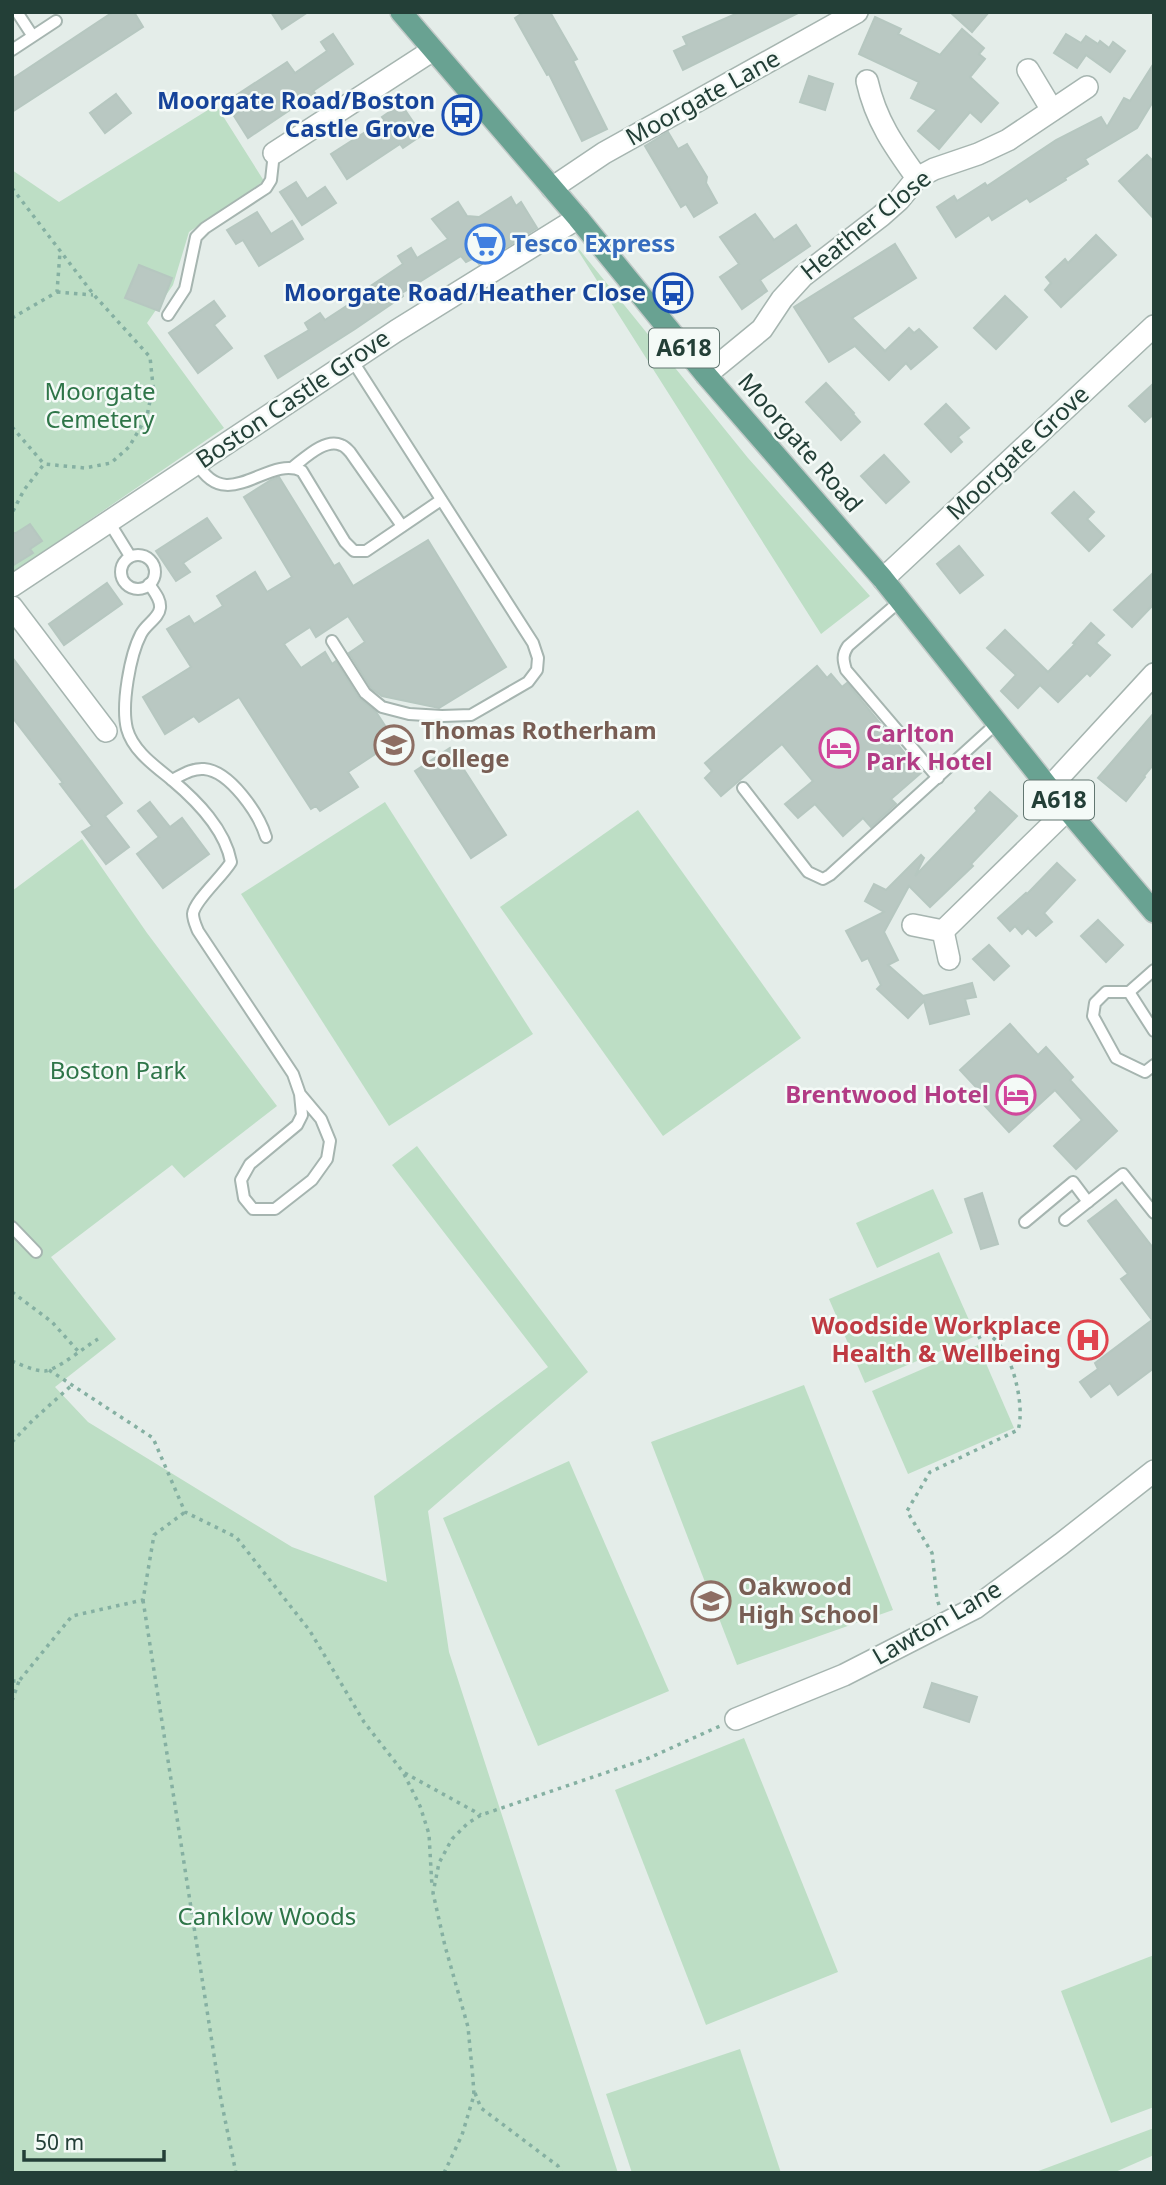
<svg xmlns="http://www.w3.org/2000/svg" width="1166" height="2185" font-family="'Noto Sans',sans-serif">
<rect width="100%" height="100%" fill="#e4ede9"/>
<g fill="#bddec5">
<path d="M216,105L264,181L189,232L173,285L147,323L224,428L12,573V170L59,202Z"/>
<path d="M570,238L748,458L870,596L821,634Z"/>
<path d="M385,802L533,1034L389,1126L241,894Z"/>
<path d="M638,810L801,1038L663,1136L500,907Z"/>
<path d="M82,839L147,933L277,1106L184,1178L172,1165L51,1257L116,1339L55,1387L88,1422L292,1547L387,1582L374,1496L548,1367L392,1165L417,1146L588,1372L428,1511L449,1652L618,2173H12V891Z"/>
<path d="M933,1189L953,1233L877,1268L856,1223Z"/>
<path d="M939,1252L976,1336L865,1383L829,1299Z"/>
<path d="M978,1345L1014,1428L908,1474L872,1391Z"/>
<path d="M804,1385L893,1610L737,1665L651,1442Z"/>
<path d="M569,1461L669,1691L538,1746L443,1518Z"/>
<path d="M744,1738L838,1972L706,2025L615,1790Z"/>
<path d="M1154,1955V2107L1111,2123L1061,1991Z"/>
<path d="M740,2049L781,2173H632L606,2094Z"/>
<path d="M1154,2128V2155L1113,2173H1033Z"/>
</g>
<g fill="#b9c8c2" stroke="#b6c7c0" stroke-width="2">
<path d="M113,12H134L143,27L12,112V79Z"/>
<path d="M271,12H308L282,29Z"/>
<path d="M524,12H550L577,59L573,61L607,129L582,141L549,74L547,75L515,18Z"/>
<path d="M740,12H800L683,70L674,51L687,45L683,37Z"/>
<path d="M950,12H989L972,32Z"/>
<path d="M875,17L901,29L898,34L940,55L962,29L984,48L979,54L985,59L970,77L998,103L981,122L970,112L939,149L918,131L937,110L911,98L919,82L859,54Z"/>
<path d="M333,34L353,64L313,91L315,93L248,138L234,116L240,111L232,98L287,62L295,73L327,51L321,42Z"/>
<path d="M1066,34L1081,43L1086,36L1098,44L1100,41L1109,48L1113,42L1125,51L1110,72L1086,55L1077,68L1054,53Z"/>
<path d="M1154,63V100L1137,128L1085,159L1088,164L1065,178L1066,180L1030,202L1027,198L992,220L989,215L956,237L937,207L954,196L957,201L985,183L987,186L1056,140L1101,117L1107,127L1124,98L1130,101Z"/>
<path d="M809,76L833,84L825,110L800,102Z"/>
<path d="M116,94L131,113L105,133L90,113Z"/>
<path d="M401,104L422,135L403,148L400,144L347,179L331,154L384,120L382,117Z"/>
<path d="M668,132L678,149L687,144L707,177L706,183L717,203L694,217L686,204L681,207L645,146Z"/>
<path d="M1147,155L1154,162V219L1119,181Z"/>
<path d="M296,182L307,199L325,187L336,203L302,225L280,192Z"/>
<path d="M511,197L516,206L521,202L537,228L479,264L474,258L466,262L461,256L402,293L403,296L355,329L278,378L265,356L309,330L305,323L320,313L325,320L354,301L353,298L403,264L398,256L411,248L417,258L448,239L432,219L458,202L467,216L479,217Z"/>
<path d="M257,212L271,234L292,221L303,239L259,266L243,240L236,244L227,230Z"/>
<path d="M755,214L774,240L796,225L810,246L760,280L767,291L742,309L720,277L739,264L720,237Z"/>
<path d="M1096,235L1116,255L1061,307L1045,290L1051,283L1046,277L1065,259L1068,263Z"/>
<path d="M895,244L916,278L852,318L885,351L909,328L914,333L919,329L937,347L911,369L906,363L889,380L855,346L829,362L794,307Z"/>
<path d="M139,265L172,278L159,311L125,298Z"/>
<path d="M1005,296L1027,317L996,349L974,328Z"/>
<path d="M214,301L225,316L214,325L232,348L198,373L169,333Z"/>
<path d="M826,383L854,413L853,414L860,422L841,440L806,402Z"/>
<path d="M1154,383V414L1145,422L1129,406Z"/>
<path d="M946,404L969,428L958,437L962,442L951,452L925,424Z"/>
<path d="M884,455L909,482L886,503L861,476Z"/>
<path d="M279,477L334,566L339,563L353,586L428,540L506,667L439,708L382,696L371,688L349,653L365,642L348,616L316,637L310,627L284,644L301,668L325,652L332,664L336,661L359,698L376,712L395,741L348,772L358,787L320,811L316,806L311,809L239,697L199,722L194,716L165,734L143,697L191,667L167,629L189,616L194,624L223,606L217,596L255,572L267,592L292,577L244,497L271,480Z"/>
<path d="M1074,492L1094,512L1087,519L1104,536L1089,551L1052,513Z"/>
<path d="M207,518L221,538L183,563L190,572L176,581L156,551Z"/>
<path d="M30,524L42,541L30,549L33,553L12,566V533H16Z"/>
<path d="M959,546L983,575L960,593L937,564Z"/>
<path d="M1154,572V604L1132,627L1114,610Z"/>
<path d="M107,583L122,604L64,645L49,624Z"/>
<path d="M1091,623L1104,635L1096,643L1110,655L1090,676L1087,673L1058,702L1040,685L1018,708L1001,691L1016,675L987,648L1005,630L1048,672L1075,644L1073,643Z"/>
<path d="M12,657L122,803L105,816L129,847L106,864L82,832L92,826L60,784L63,783L12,717Z"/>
<path d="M817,666L827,678L831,674L842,687L847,683L921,773L891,799L896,804L871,827L863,818L843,836L815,804L798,818L785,804L813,781L782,744L721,796L705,778L712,771L705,763Z"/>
<path d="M1154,713V764L1144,776L1145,777L1126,801L1098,778Z"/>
<path d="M450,748L506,835L471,858L415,771Z"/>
<path d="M990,792L1017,816L971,864L973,866L930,907L909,886L884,932L898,960L888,965L923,996L972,983L976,997L965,999L969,1014L930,1024L924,1001L908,1018L877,989L881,985L868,958L862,961L846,931L884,912L865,901L874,884L886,890L921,855L924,858L915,876L977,811L975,808Z"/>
<path d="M150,802L170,827L182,818L209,854L163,888L137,854L159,837L138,811Z"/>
<path d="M1057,863L1075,880L1044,913L1052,922L1036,936L1028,928L1022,934L1015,926L1010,931L998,918L1026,893L1027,894Z"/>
<path d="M1098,920L1123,945L1106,962L1081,936Z"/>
<path d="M989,945L1009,966L994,980L973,959Z"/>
<path d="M1010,1024L1038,1055L1046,1047L1073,1077L1070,1080L1117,1131L1076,1169L1054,1146L1082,1120L1055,1090L1009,1132L984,1105L988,1100L960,1070Z"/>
<path d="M982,1193L998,1244L981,1249L965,1199Z"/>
<path d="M1116,1200L1154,1249V1368L1118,1395L1110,1383L1091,1397L1080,1382L1098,1369L1095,1363L1152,1320L1121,1279L1128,1274L1088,1221Z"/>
<path d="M932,1683L977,1697L969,1722L924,1707Z"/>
</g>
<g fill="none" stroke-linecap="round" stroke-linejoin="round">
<g stroke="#a6b5b0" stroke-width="14">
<g id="service">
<path d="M17,12L32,35"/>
<path d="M12,50L56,21"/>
<path d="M168,315L185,289L196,237L205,228L266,188L271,180L274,153"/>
<path d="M197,463C227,516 268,454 302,471L345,542L354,551H366L441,500"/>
<path d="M293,467C305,458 325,438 341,445C345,446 347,449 350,452L402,526"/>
<path d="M109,522L130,556"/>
<circle cx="138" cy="572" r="17"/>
<path d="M149,584C154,592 161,599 160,608C159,618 146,624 141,634C130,655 121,705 127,729C133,751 155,766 172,780C197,801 225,829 231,862C223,876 194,901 193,914C193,920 196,926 198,931L293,1074L300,1094L302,1115L297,1125L250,1164L241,1180L244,1198L253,1209H275L312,1180L327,1159L330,1141L321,1119L300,1094"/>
<path d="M900,601L848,646C842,655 843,660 846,670L938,778"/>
<path d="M332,641L365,693L382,707L409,714L442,716L471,715L528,682L537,670L538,658L533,643L352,360"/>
<path d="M172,780C182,775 192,768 204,769C230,771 259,814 266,837"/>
<path d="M743,788L808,872L823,879L830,875L997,723"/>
<path d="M1154,970L1129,992H1106L1095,1003L1093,1016L1116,1058L1145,1072L1154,1065"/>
<path d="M1129,992L1154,1031"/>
<path d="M1065,1220L1123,1174L1154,1213"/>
<path d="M1025,1222L1073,1182L1088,1202"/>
<path d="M12,1227L36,1252"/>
</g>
</g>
<g stroke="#a6b5b0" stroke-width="24">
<g id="minor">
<path d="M1028,70L1052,110"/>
<path d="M867,81C876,121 894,146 917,178"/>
<path d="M274,153L433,50"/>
<path d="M552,188L604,153L857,12"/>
<path d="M706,375L762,329L782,299L803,276L881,216L899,200L917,178L934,169L978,154L1008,140L1087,87"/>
<path d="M883,579L1154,326"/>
<path d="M12,586L396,331L578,218"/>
<path d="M12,607L106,731"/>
<path d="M1049,788L1154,674"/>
<path d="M913,925L943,931L949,959"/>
<path d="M943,931L1067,810"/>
<path d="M736,1719L844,1675L975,1608L1061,1544L1154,1471"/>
</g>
</g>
<g stroke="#c1c9c7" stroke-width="24">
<path id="primary" d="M401,12L578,218L706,375L883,579L1049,788L1154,912"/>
</g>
<g stroke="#85b0a2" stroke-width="3.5" stroke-dasharray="3.5 5" stroke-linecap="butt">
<path d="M12,188L94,295L150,357L153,386L147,416L129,447L111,463L85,468L44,464L24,490L12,513"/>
<path d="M57,292L93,295"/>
<path d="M12,318L57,292L60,252"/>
<path d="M12,427L44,464"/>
<path d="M12,1292L52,1322L78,1351"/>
<path d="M12,1361C22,1365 34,1371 45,1371C57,1370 86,1346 98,1339"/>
<path d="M49,1370L153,1438L185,1512L236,1537L310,1631L364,1722L403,1772L481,1815"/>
<path d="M12,1442L33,1420L72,1385"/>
<path d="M143,1600L221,2100L236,2173"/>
<path d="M939,1605L937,1599L932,1553L907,1511L930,1472L1018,1430C1026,1406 1011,1342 986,1334L974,1340"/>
<path d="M12,1681H19L72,1616L143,1600L154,1535L185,1512"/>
<path d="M12,1701L19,1681"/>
<path d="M404,1774L420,1806L429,1834L432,1887"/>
<path d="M475,2093L481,2108L558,2166L562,2173"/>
<path d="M444,2173L462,2135L474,2095L473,2079L468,2027L445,1946L433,1893L439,1863L452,1839L468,1823L481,1815L649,1758L720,1726"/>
</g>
<use href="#service" stroke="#fff" stroke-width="10"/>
<use href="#minor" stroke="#fff" stroke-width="21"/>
<use href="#primary" stroke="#69a292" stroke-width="21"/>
</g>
<defs>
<g id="bus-ring" transform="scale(2.0125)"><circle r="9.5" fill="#f4faf7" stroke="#1a4fb4" stroke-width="1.5"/><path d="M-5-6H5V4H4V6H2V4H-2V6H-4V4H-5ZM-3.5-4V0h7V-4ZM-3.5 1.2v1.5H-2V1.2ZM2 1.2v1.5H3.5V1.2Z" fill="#1a4fb4"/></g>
<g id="supermarket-ring" transform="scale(2.0125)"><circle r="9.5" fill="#f4faf7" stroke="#3f7fe0" stroke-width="1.5"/><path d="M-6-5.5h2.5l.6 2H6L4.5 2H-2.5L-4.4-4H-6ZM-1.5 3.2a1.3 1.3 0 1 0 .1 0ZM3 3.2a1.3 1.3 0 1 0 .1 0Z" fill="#3f7fe0"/></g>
<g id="university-ring" transform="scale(2.0125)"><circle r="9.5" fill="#f4faf7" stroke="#8d6e63" stroke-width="1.5"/><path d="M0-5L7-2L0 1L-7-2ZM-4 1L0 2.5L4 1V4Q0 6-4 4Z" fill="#8d6e63"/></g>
<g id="hotel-ring" transform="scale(2.0125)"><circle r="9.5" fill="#f4faf7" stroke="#d1479c" stroke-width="1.5"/><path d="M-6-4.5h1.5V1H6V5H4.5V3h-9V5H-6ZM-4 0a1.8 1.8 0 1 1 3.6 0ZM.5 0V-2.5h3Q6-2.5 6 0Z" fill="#d1479c"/></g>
<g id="hospital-ring" transform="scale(2.0125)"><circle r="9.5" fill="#f4faf7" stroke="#e0444e" stroke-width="1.5"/><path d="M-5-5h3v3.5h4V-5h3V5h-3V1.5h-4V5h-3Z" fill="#e0444e"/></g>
<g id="school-ring" transform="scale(2.0125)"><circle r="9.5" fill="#f4faf7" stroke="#8d6e63" stroke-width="1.5"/><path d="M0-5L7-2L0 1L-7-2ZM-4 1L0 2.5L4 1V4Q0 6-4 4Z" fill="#8d6e63"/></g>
</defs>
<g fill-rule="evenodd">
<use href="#bus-ring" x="462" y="115"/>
<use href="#supermarket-ring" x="485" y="244"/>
<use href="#bus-ring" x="673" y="293"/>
<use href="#university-ring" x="394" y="745"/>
<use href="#hotel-ring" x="839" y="748"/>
<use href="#hotel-ring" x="1016" y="1095"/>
<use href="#hospital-ring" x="1088" y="1340"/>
<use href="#school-ring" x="711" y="1601"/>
</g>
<g text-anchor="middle" stroke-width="5" stroke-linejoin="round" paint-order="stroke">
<g fill="#f4faf7" stroke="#627771" stroke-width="2">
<rect x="649" y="328.5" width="70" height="39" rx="5"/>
<rect x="1024" y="780.5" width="70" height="39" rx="5"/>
</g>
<g font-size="23" font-weight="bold" fill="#233f37">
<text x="684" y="356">A618</text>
<text x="1059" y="808">A618</text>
</g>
<g font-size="24" fill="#233f37" stroke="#f4faf7">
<text transform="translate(703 98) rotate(-29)" y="8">Moorgate Lane</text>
<text transform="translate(866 225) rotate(-39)" y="8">Heather Close</text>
<text transform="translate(293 399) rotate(-34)" y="8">Boston Castle Grove</text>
<text transform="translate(800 443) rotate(49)" y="8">Moorgate Road</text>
<text transform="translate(1018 453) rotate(-43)" y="8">Moorgate Grove</text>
<text transform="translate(937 1623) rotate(-30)" y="8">Lawton Lane</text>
</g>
<g font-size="24" font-weight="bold" fill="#164399" stroke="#f4faf7" text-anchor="end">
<text x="435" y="109">Moorgate Road/Boston<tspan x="435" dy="28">Castle Grove</tspan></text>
<text x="646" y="301">Moorgate Road/Heather Close</text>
</g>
<g font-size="24" font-weight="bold" fill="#366cbe" stroke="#f4faf7" text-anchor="start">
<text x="512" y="252">Tesco Express</text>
</g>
<g font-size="24" fill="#2e7548" stroke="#f4faf7">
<text x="100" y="400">Moorgate<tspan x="100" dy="28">Cemetery</tspan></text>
<text x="118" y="1079">Boston Park</text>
<text x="267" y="1925">Canklow Woods</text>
</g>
<g font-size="24" font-weight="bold" fill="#785e54" stroke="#f4faf7" text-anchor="start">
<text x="421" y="739">Thomas Rotherham<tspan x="421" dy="28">College</tspan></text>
<text x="738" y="1595">Oakwood<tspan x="738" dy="28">High School</tspan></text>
</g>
<g font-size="24" font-weight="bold" fill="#b23c85" stroke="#f4faf7" text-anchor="start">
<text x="866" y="742">Carlton<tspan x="866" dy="28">Park Hotel</tspan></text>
<text x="989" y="1103" text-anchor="end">Brentwood Hotel</text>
</g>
<g font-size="24" font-weight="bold" fill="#be3a42" stroke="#f4faf7" text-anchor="end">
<text x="1061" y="1334">Woodside Workplace<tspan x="1061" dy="28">Health &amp; Wellbeing</tspan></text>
</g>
</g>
<rect width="1166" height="2185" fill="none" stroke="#233f37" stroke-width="28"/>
<path d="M24 2150v10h140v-10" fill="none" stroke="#233f37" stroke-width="3.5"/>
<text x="35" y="2150" font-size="21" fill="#233f37" stroke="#f4faf7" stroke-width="5" paint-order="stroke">50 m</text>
</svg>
